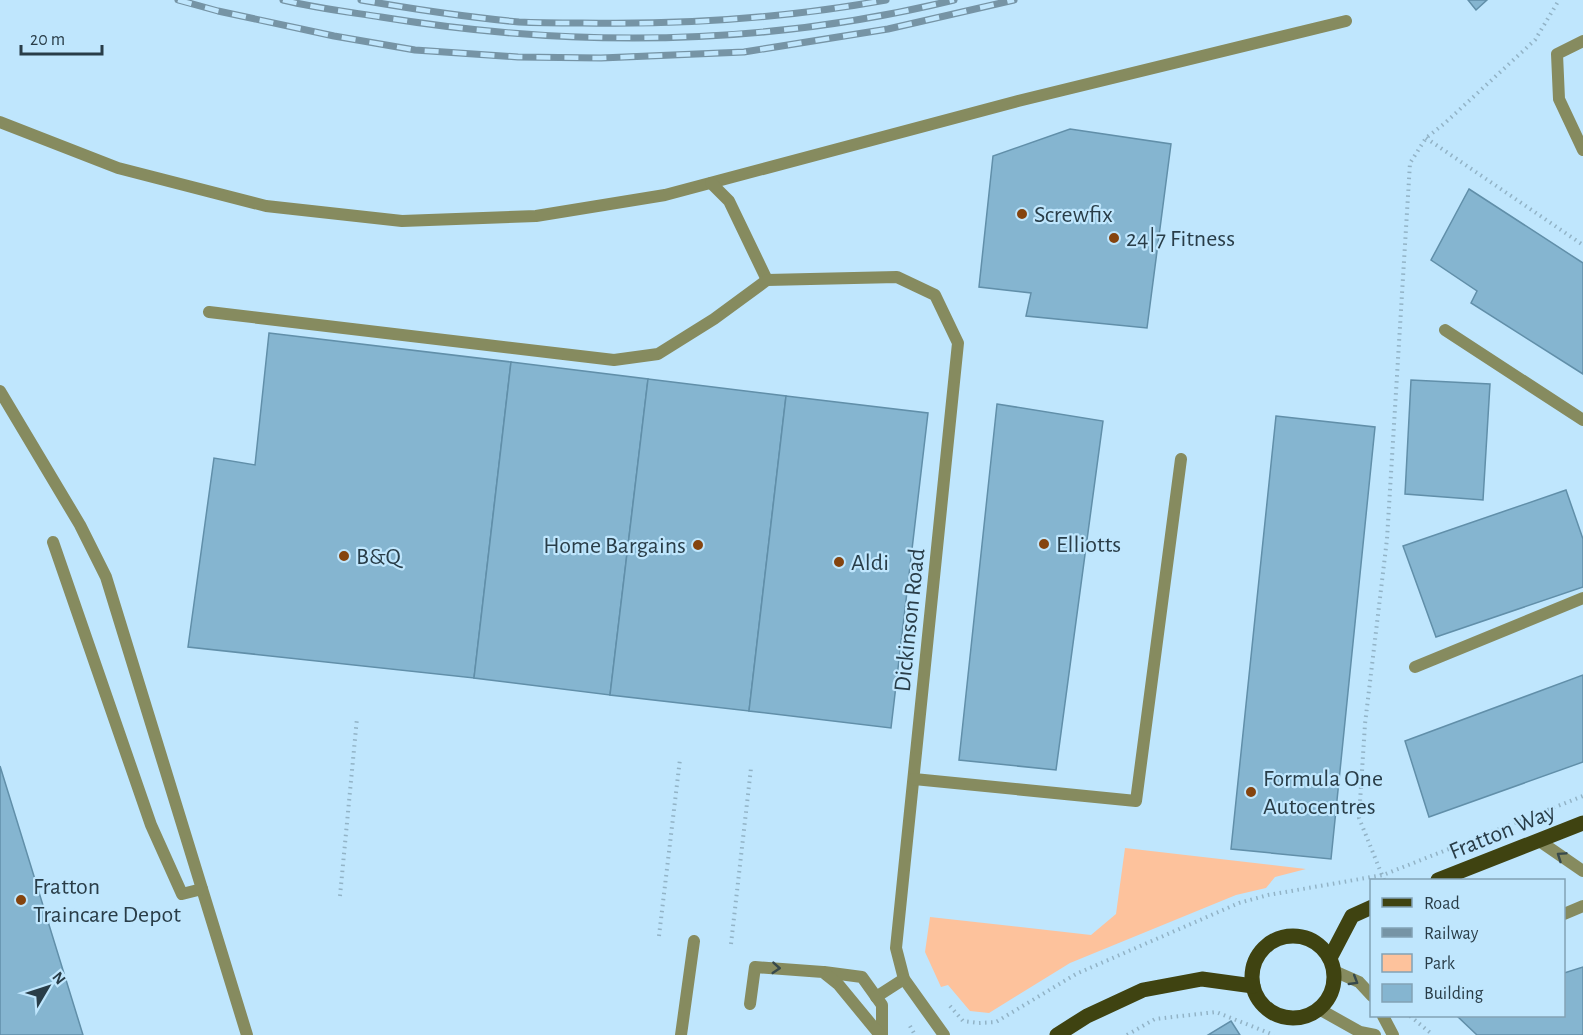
<svg xmlns="http://www.w3.org/2000/svg" width="1583" height="1035" font-family="'Alegreya Sans',sans-serif">
<rect width="100%" height="100%" fill="#bfe6fd"/>
<path fill="#fdc29c" d="M1125,848L1306,869L1275,877L1266,888L1236,895L1070,963L989,1013L970,1011L948,985L941,987L925,952L930,917L1091,935L1116,914Z"/>
<g fill="#85b5d0" stroke="#618fa9" stroke-width="1.5">
<path d="M1468,0H1487L1476,10Z"/>
<path d="M1070,129L1171,144L1147,328L1026,316L1031,293L979,287L993,156Z"/>
<path d="M1469,189L1583,263V374L1471,303L1477,291L1431,260Z"/>
<path d="M269,333L511,362L474,678L188,647L214,458L255,465Z"/>
<path d="M511,362L648,379L610,695L474,678Z"/>
<path d="M648,379L786,396L749,711L610,695Z"/>
<path d="M1411,380L1490,384L1483,500L1405,494Z"/>
<path d="M786,396L928,413L891,728L749,711Z"/>
<path d="M997,404L1103,421L1056,770L959,760Z"/>
<path d="M1276,416L1375,427L1331,859L1231,849Z"/>
<path d="M1566,490L1583,539V587L1436,637L1403,546Z"/>
<path d="M1583,675V762L1429,817L1405,741Z"/>
<path d="M0,766L83,1035H0Z"/>
<path d="M1583,967V1035H1477L1457,1016H1564V973Z"/>
<path d="M1231,1021L1240,1035H1208Z"/>
</g>
<g fill="none" stroke-linecap="round" stroke-linejoin="round">
<g stroke="#92b3c6" stroke-width="4" stroke-dasharray="1.5 4.5" stroke-linecap="butt">
<path d="M1426,138L1583,245"/>
<path d="M1384,880L1359,818L1365,724L1387,539L1410,163L1426,138L1445,123L1535,40L1559,0"/>
<path d="M340,896L357,718"/>
<path d="M659,936L680,759"/>
<path d="M731,944L751,768"/>
<path d="M950,1006L963,1021L979,1023L996,1022L1076,974L1239,903L1268,895L1383,875L1583,796"/>
<path d="M1410,1016L1433,1035"/>
<path d="M910,1026L915,1035"/>
<path d="M1127,1035L1155,1019L1216,1012L1274,1035"/>
</g>
<g stroke="#868b5f" stroke-width="12">
<path d="M1583,41L1557,54L1559,99L1583,150"/>
<path d="M0,122L118,168L266,206L402,221L536,216L665,195L1018,101L1346,21"/>
<path d="M711,183L729,201L767,280"/>
<path d="M209,312L614,360L658,354L714,319L767,280L897,277L935,295L958,343L896,948L904,979L944,1035"/>
<path d="M1445,330L1583,420"/>
<path d="M0,391L80,525L106,577L247,1035"/>
<path d="M53,542L151,825L182,894L202,889"/>
<path d="M1415,667L1583,598"/>
<path d="M914,779L1136,801L1181,459"/>
<path d="M1538,840L1583,871"/>
<path d="M1564,914L1583,906"/>
<path d="M1334,971L1359,982L1372,996"/>
<path d="M824,972L862,977L882,1005V1035"/>
<path d="M876,997L904,979"/>
<path d="M750,1004L755,967L823,972L838,984L880,1035"/>
<path d="M1319,1009L1360,1032L1375,1035"/>
<path d="M1383,1016L1393,1035"/>
<path d="M681,1035L694,941"/>
</g>
<g stroke="#3f4311" stroke-width="15">
<path d="M1438,880L1583,823"/>
<circle cx="1293" cy="977" r="41"/>
<path d="M1330,958L1352,916L1372,907"/>
<path d="M1057,1035L1087,1016L1143,990L1202,979L1253,986"/>
</g>
<g stroke="#7694a5" stroke-width="7">
<g id="rail">
<path d="M178,0L218,11L334,36L415,50L518,57L601,58L744,52L888,29L1014,0"/>
<path d="M283,0C315,8 349,12 381,17C571,48 766,46 954,0"/>
<path d="M361,0C413,9 466,17 519,22C540,23 561,23 582,23C684,25 786,18 886,0"/>
</g>
</g>
<use href="#rail" stroke="#bfe6fd" stroke-width="4.5" stroke-dasharray="14" stroke-linecap="butt"/>
</g>
<defs><path id="oneway-chevron" d="M-2-3.5L2.5 0L-2 3.5" fill="none" stroke-width="1.6" stroke-linecap="round" stroke-linejoin="round" transform="scale(1.5)"/></defs>
<g stroke="#37494b">
<use href="#oneway-chevron" transform="translate(1561 856) rotate(-146)"/>
<use href="#oneway-chevron" transform="translate(776 968) rotate(4)"/>
<use href="#oneway-chevron" transform="translate(1354 981) rotate(31)"/>
</g>
<g fill="#85440f" stroke="#bfe6fd" stroke-width="2">
<circle cx="1022" cy="214" r="6"/>
<circle cx="1114" cy="238" r="6"/>
<circle cx="1044" cy="544" r="6"/>
<circle cx="698" cy="545" r="6"/>
<circle cx="344" cy="556" r="6"/>
<circle cx="839" cy="562" r="6"/>
<circle cx="1251" cy="792" r="6"/>
<circle cx="21" cy="900" r="6"/>
</g>
<g text-anchor="middle" stroke-width="4.5" stroke-linejoin="round" paint-order="stroke">
<g font-size="24" fill="#293d48" stroke="#bfe6fd" text-anchor="start">
<text x="1034" y="222">Screwfix</text>
<text x="1126" y="246">24|7 Fitness</text>
<text x="1056" y="552">Elliotts</text>
<text x="686" y="553" text-anchor="end">Home Bargains</text>
<text x="356" y="564">B&amp;Q</text>
<text x="851" y="570">Aldi</text>
<text x="1263" y="786">Formula One<tspan x="1263" dy="28">Autocentres</tspan></text>
<text x="33" y="894">Fratton<tspan x="33" dy="28">Traincare Depot</tspan></text>
</g>
<g font-size="24" fill="#293d48" stroke="#bfe6fd">
<text transform="translate(909 620) rotate(-84)" y="8">Dickinson Road</text>
<text transform="translate(1502 831) rotate(-22)" y="8">Fratton Way</text>
</g>
</g>
<rect x="1370" y="879" width="195" height="138" fill="#bfe6fd" stroke="#83a2b5" stroke-width="1.5"/>
<rect x="1382" y="898" width="30" height="9" fill="#3f4311" stroke="#83a2b5" stroke-width="1.5"/>
<text x="1424" y="909" font-size="18" fill="#293d48">Road</text>
<rect x="1382" y="928" width="30" height="9" fill="#7694a5" stroke="#83a2b5" stroke-width="1.5"/>
<text x="1424" y="939" font-size="18" fill="#293d48">Railway</text>
<rect x="1382" y="954" width="30" height="18" fill="#fdc29c" stroke="#83a2b5" stroke-width="1.5"/>
<text x="1424" y="969" font-size="18" fill="#293d48">Park</text>
<rect x="1382" y="984" width="30" height="18" fill="#85b5d0" stroke="#83a2b5" stroke-width="1.5"/>
<text x="1424" y="999" font-size="18" fill="#293d48">Building</text>
<g transform="translate(48 987) rotate(51)" stroke="#bfe6fd" stroke-width="4.5" paint-order="stroke">
<path d="M0-4.5L10 22L0 15L-10 22Z" fill="#293d48"/>
<text y="-9" font-size="16" font-weight="bold" text-anchor="middle" fill="#293d48">N</text>
</g>
<path d="M21 45v9h81v-9" fill="none" stroke="#293d48" stroke-width="3"/>
<text x="30" y="45" font-size="18" fill="#293d48" stroke="#bfe6fd" stroke-width="4.5" paint-order="stroke">20 m</text>
</svg>
